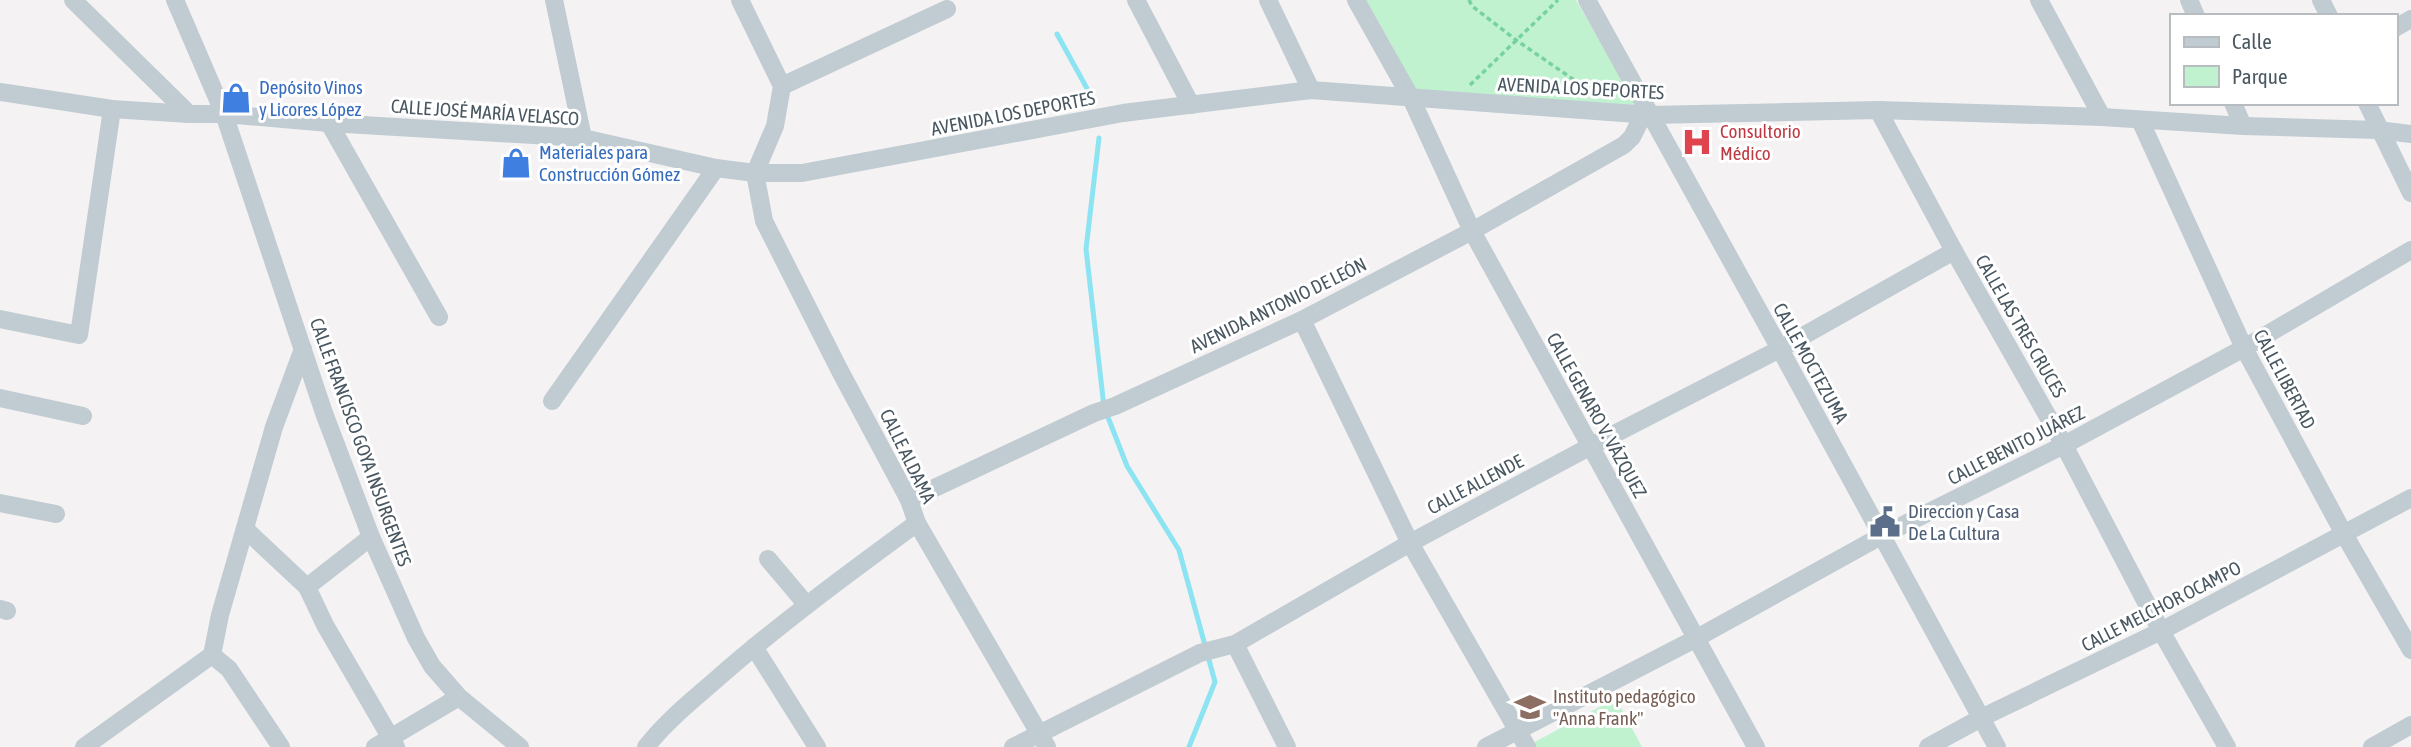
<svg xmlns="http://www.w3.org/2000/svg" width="2411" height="747" font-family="'Asap Condensed',sans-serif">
<rect width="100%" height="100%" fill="#f4f2f2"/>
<g fill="#c1f2d0">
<path d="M1366,0H1576L1643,115L1411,98L1393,47Z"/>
<path d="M1616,698L1642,747H1533L1531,744Z"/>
</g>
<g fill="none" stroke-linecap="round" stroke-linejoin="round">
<g stroke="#8ce3f1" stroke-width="5">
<path d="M1057,34L1095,103"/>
<path d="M1099,138L1086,249L1104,407L1127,466L1179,550L1215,682L1189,747"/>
</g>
<g stroke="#76d29e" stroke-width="3.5" stroke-dasharray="5 3.5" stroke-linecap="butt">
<path d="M1469,0L1472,6L1516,40L1593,93"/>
<path d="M1470,85L1558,0"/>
</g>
<g stroke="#c0cbd2" stroke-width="18">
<path d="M73,0L189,114"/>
<path d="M175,0L224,114L324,413L371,537L416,638L432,666L459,697L520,747"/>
<path d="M554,0L583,138"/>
<path d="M740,0L782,86L775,126L755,173"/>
<path d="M1136,0L1191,105"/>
<path d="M1268,0L1311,90"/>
<path d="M1356,0L1411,98L1472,231L1756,747"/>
<path d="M1587,0L1780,349L1997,747"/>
<path d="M2039,0L2102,117"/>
<path d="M2189,0L2196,16"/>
<path d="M2321,0L2329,16"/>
<path d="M2395,28L2411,19"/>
<path d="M782,86L947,9"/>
<path d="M0,92L112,109L189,114H224L329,123L583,138L716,168L755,173H802L1123,113L1311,90L1650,115L1878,110L2102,117L2243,126L2378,130L2411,134"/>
<path d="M2233,103L2243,126"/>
<path d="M2367,103L2411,193"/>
<path d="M1878,110L1954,251L2064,445L2161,631L2227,747"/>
<path d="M2140,120L2244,348L2344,534L2411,650"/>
<path d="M329,123L439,317"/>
<path d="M755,173L764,221L840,371L909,500L917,523L1047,747"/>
<path d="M0,319L79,335L112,109"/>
<path d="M1302,320L1410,543L1527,747"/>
<path d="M0,398L83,416"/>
<path d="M552,401L716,168"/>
<path d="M909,500L1094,413L1115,406L1302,320L1472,231L1624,145L1632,137L1643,115"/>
<path d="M0,503L56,514"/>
<path d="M245,529L307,587"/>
<path d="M371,537L307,587L325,625L396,747"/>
<path d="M768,559L806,604"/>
<path d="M0,609L7,611"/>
<path d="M1235,644L1287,747"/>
<path d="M754,647L817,747"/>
<path d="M212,655L220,615L274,427L303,349"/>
<path d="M84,747L212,655L229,669L281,747"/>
<path d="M375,747L459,697"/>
<path d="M646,747C667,720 693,700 719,677C782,622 849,573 917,523"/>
<path d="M1013,747L1200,653L1235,644L1410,543L1591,446L1780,349L1954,251"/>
<path d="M1486,747L1695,639L1881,536L2064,445L2244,348L2411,250"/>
<path d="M1928,747L1981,718L2161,631L2411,498"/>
<path d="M2372,747L2411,725"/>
</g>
</g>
<defs>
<g id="shop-bare" transform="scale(2.415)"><path d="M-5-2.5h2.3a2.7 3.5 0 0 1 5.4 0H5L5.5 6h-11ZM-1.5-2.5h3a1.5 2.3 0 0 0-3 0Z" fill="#3f7fe0" stroke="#fff" stroke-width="2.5" paint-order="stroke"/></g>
<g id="hospital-bare" transform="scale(2.415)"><path d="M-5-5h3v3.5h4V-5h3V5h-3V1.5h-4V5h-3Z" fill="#e0444e" stroke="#fff" stroke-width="2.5" paint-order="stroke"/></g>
<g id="civic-bare" transform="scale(2.415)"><path d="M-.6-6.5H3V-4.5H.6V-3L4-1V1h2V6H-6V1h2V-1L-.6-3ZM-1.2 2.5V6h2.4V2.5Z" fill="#5c6f8a" stroke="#fff" stroke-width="2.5" paint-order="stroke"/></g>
<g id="school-bare" transform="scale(2.415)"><path d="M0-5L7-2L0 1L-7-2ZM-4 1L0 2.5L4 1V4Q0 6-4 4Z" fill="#8d6e63" stroke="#fff" stroke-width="2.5" paint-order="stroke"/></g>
</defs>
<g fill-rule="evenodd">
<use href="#shop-bare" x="236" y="98"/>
<use href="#hospital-bare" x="1697" y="142"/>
<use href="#shop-bare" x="516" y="163"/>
<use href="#civic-bare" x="1885" y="522"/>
<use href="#school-bare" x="1530" y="707"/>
</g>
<g text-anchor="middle" stroke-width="6" stroke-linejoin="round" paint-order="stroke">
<g font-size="19" fill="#366cbe" stroke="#fff" text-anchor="start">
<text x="259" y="94">Depósito Vinos<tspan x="259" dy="22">y Licores López</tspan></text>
<text x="539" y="159">Materiales para<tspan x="539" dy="22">Construcción Gómez</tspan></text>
</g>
<g font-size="19" fill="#495761" stroke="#fff">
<text transform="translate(1581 88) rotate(3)" y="7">AVENIDA LOS DEPORTES</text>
<text transform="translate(485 112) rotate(4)" y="7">CALLE JOSÉ MARÍA VELASCO</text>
<text transform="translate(1013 113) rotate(-11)" y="7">AVENIDA LOS DEPORTES</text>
<text transform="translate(1278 305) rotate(-26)" y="7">AVENIDA ANTONIO DE LEÓN</text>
<text transform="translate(2021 326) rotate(60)" y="7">CALLE LAS TRES CRUCES</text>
<text transform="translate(1811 363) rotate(61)" y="7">CALLE MOCTEZUMA</text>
<text transform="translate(2285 379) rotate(62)" y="7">CALLE LIBERTAD</text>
<text transform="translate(1597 415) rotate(61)" y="7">CALLE GENARO V. VÁZQUEZ</text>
<text transform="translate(361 442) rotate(70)" y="7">CALLE FRANCISCO GOYA INSURGENTES</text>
<text transform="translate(2016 445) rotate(-27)" y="7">CALLE BENITO JUÁREZ</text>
<text transform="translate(908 456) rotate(64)" y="7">CALLE ALDAMA</text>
<text transform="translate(1475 484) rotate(-28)" y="7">CALLE ALLENDE</text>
<text transform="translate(2161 606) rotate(-27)" y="7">CALLE MELCHOR OCAMPO</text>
</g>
<g font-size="19" fill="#be3a42" stroke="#fff" text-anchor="start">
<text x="1720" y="138">Consultorio<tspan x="1720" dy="22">Médico</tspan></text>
</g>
<g font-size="19" fill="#4e5e75" stroke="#fff" text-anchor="start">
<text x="1908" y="518">Direccion y Casa<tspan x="1908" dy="22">De La Cultura</tspan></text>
</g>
<g font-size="19" fill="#785e54" stroke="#fff" text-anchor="start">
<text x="1553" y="703">Instituto pedagógico<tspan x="1553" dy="22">"Anna Frank"</tspan></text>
</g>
</g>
<rect x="2170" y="14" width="228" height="91" fill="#ffffff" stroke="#b6bcc0" stroke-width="2"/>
<rect x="2184" y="37" width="35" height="10" fill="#c0cbd2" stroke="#b6bcc0" stroke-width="2"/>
<text x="2232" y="49" font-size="21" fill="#495761">Calle</text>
<rect x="2184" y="66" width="35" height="21" fill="#c1f2d0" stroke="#b6bcc0" stroke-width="2"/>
<text x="2232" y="84" font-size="21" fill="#495761">Parque</text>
</svg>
